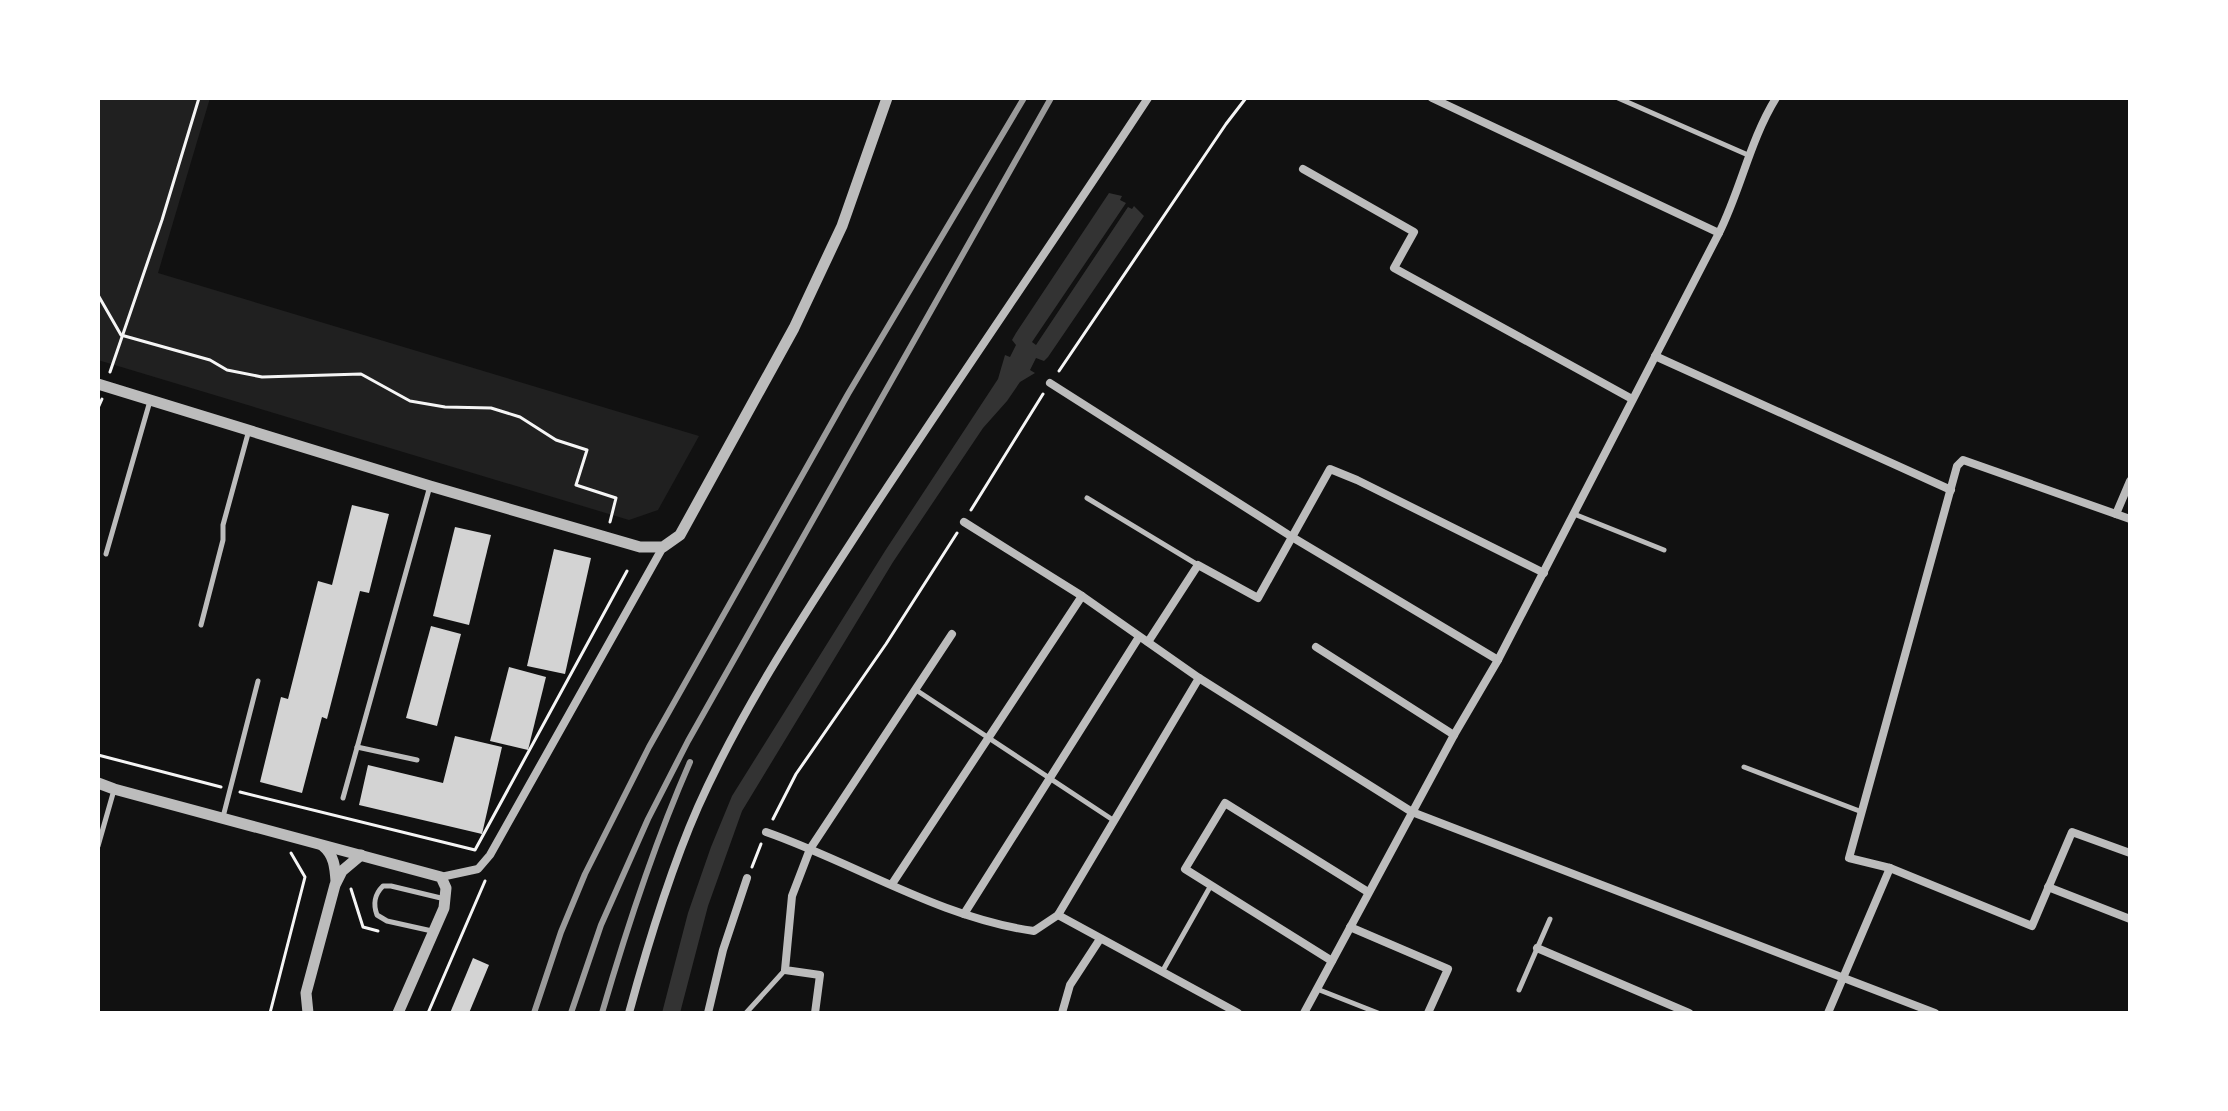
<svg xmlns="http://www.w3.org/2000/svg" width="2228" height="1111" font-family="'Archivo Narrow',sans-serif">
<rect width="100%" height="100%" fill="#111"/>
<path fill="#202020" d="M98,98H210L158,273L699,436L658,510L629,520L98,360Z"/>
<path fill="#333" d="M1109,193L1122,196L1120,200L1126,203L1032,342L1036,345L1128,207L1132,209L1134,206L1144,216L1048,357L1044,361L1036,358L1030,370L1035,373L1020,382L1007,401L983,428L893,562L742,811L708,906L680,1013H662L688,913L711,847L732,796L885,551L998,379L1005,355L1010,357L1016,345L1012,340L1016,333Z"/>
<g fill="#d3d3d3">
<path d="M352,505L389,514L369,593L360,591L327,719L322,717L302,793L260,782L281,697L288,699L318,581L332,585Z"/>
<path d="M455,527L491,535L469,625L433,616Z"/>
<path d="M554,549L591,558L565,674L527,666Z"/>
<path d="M431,626L461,634L437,726L406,718Z"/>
<path d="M509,667L546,677L528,750L490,741Z"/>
<path d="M455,736L502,747L482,834L359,805L368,765L443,783Z"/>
<path d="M473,958L489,965L469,1013H450Z"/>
</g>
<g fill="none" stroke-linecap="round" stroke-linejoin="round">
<g stroke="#f5f5f5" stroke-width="3">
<path d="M98,295L121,335L210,360L227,370L262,377L361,374L410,401L445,407L491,408L520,417L556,440L587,450L576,485L616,498L610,522"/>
<path d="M1059,371L1226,124L1246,98"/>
<path d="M110,372L162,220L199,98"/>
<path d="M98,408L102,399"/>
<path d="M971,510L1043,394"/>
<path d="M98,755L221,787"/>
<path d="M240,792L475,850L627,571"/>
<path d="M773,819L796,774L886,644L957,533"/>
<path d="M752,867L761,844"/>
<path d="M351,889L363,927L378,931"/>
<path d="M270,1013L305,877L291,853"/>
<path d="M428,1013L485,881"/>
</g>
<g stroke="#bcbcbc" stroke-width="5">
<path d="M1618,98L1748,155"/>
<path d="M1087,498L1198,565"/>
<path d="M1574,514L1664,550"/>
<path d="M106,554L150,401"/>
<path d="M201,625L223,540V525L249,430"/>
<path d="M916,690L1113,820"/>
<path d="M357,747L417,760"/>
<path d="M1744,767L1862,812"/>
<path d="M343,798L430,486"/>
<path d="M223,817L258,681"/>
<path d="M98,846L114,790"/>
<path d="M432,931L387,921L377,915C373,904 374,895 383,886H391L445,899"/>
<path d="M1162,972L1210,887"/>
<path d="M1317,989L1378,1013"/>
<path d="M1519,990L1550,919"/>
<path d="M746,1013L785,970"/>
</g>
<g stroke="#bcbcbc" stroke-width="8">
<path d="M1432,98L1719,233"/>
<path d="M1303,169L1414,232L1394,268L1632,399"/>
<path d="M1655,356L1951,490"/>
<path d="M1050,383L1292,537L1498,660"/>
<path d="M2116,514L2130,481"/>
<path d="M2130,519L1963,460L1957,466L1849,858L1890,868L2032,926L2072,832L2130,853"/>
<path d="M964,522L1082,596L1199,678L1412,812L1935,1013"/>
<path d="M1148,642L1198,565L1258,598L1330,469L1357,480L1544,573"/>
<path d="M1316,647L1454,735"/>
<path d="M766,832C855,863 940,918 1034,931L1058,915L1199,678"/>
<path d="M441,877L478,869L490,855L663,547"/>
<path d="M892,884L1082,596"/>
<path d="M2048,887L2130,919"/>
<path d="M964,914L1139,637"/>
<path d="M1058,915L1238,1013"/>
<path d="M1350,927L1448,969L1428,1013"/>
<path d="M1537,948L1689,1013"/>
<path d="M1332,961L1185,869L1225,803L1368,892"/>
<path d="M629,1013C648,943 669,873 698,807C744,704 808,609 869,515C961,375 1056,238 1148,98"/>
<path d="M708,1013L723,950L747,878"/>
<path d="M815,1013L820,975L785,970L792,896L810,849L952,634"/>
<path d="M1062,1013L1070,985L1100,939"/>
<path d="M1304,1013L1454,735L1498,660L1719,233C1741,189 1750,140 1776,98"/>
<path d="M1828,1013L1890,868"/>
</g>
<g stroke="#bcbcbc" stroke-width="11">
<path d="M98,384L430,486L640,547H663L680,535L794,328L842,226L887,98"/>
<path d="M98,783L114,789L441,877L446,888L444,908L398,1013"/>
<path d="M323,846C334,855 335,867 336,881"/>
<path d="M308,1013L306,993L335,885L342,871L361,855"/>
</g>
<g stroke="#9a9a9a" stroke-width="6">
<path d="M534,1013L561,932L585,874L649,747L848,394L1024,98"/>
<path d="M571,1013L601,925L648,819L688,741L1051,98"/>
<path d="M602,1013C627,927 654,844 690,762"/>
</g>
</g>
<rect width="2228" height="1111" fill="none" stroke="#ffffff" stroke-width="200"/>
</svg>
